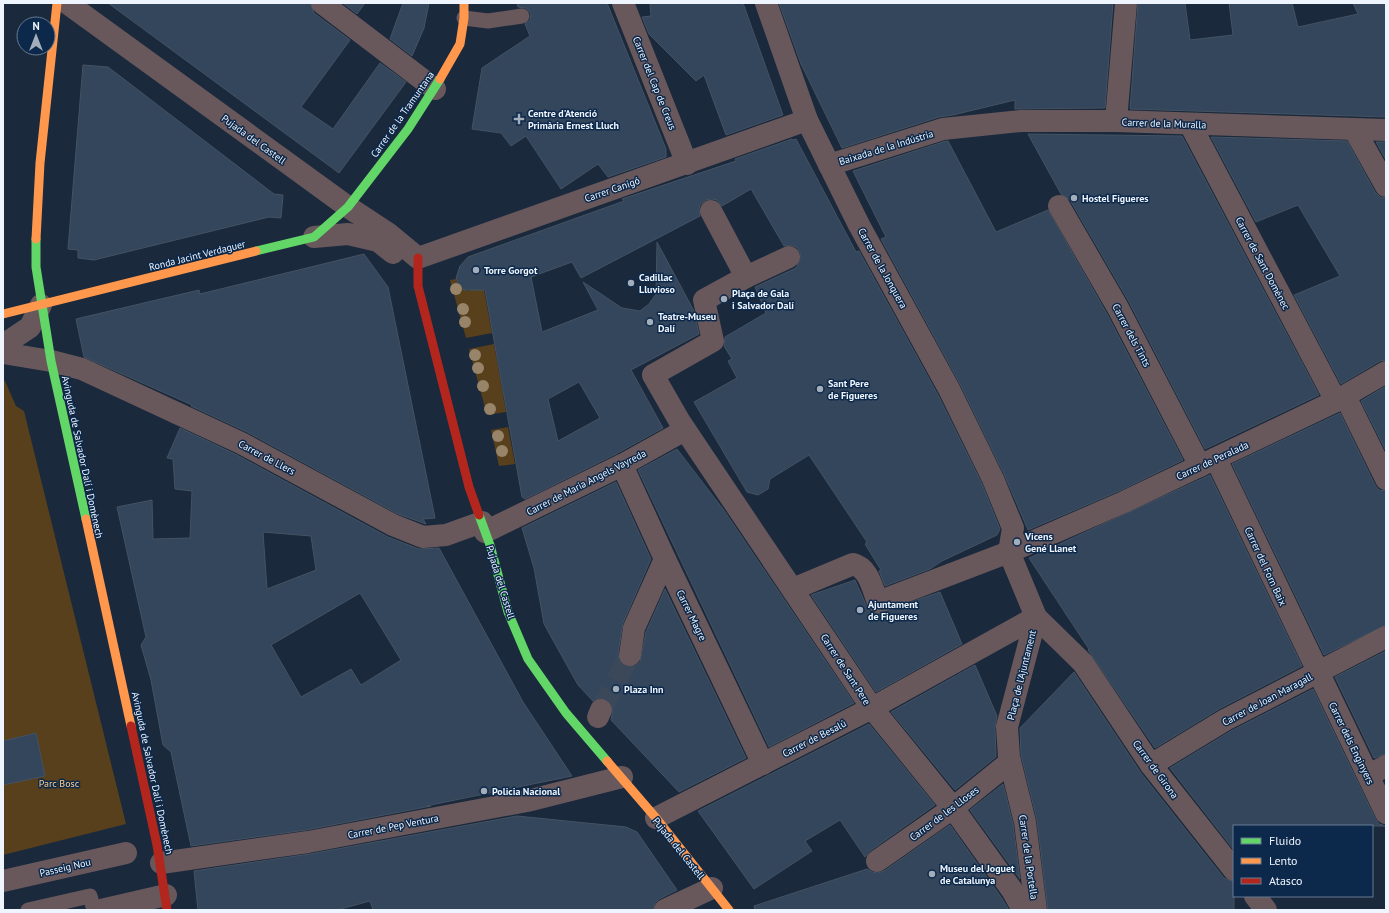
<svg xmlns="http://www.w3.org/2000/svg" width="1389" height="913" font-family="'PT Sans',sans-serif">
<rect width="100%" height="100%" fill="#1a293c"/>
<g fill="#57401b">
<path d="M456,279L459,287L468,291L483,285L492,333L466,338L450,280Z"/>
<path d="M494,344L506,412L487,415L469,349Z"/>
<path d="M3,381H5L16,406L24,411L126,824L3,855Z"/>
<path d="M508,427L515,464L499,466L491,430Z"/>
</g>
<g fill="#33465c" stroke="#455262" fill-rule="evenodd">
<path d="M108,3H310L314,13L350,40L301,107L333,129L380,63L406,82L339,173Z"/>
<path d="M343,3H365L357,14Z"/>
<path d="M403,3H429L424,28L412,56L390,39Z"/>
<path d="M517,3H607L666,149V157L608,177L598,164L561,189L526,136L511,146L501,133L472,129L482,68L530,36L525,24L530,20L531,14L526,8L518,7Z"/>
<path d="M650,3H743L783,115L726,135L704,75L696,81L649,34L642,17L651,16Z"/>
<path d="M779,3H1113L1105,108L1015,109V100L953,115L939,117L842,148L801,64Z"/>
<path d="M1138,3H1185L1190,40L1233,35L1229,3H1292L1298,27L1358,14L1353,3H1386V117L1130,109Z"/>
<path d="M83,65L108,67L274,194L283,195L281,218L269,217L94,260L78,258V250L68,249Z"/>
<path d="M1028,134L1182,136L1319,395L1205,449L1129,302L1070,200L1061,194Z"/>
<path d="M1211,137L1347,141L1375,192L1380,197L1386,198V360L1380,361L1341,384L1294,295L1340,276L1298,205L1256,222Z"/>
<path d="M792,139L793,140L796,139L856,252L859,251L938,395L982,484L1000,529L997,535L942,561L930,569L885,586L879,571L881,570L865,544L867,542L809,455L770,479L768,489L758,495L747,492L694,402L737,378L728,361L732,359L724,346L725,337L766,313L755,287L796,268L801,258L800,252L796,247L790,245L784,246L751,189L722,206L717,200L712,199L706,200L700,205L699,210L700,216L581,278L572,262L531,277L542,332L598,310L583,282L622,308L640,311L649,304L656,294L657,242L694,311L699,334L631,370L663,428L616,454L525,499L522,497L485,290H465L460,288L456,278L460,266L468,257L624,201L622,199L736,161L735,159ZM579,382L600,418L558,441L548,399Z"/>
<path d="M946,141H948L996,232L1048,210L1107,314L1183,460L1119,491L1028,530L1004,474L960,384L881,239L886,237L853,171Z"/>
<path d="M1376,142H1386V160Z"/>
<path d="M364,254L388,287L435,518L423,519L426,524L398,514L247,432L191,406L192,405L84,357L76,319L199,290L200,294Z"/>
<path d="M1386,386V451L1361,401Z"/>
<path d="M1340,413L1375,485L1379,490L1386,491V625L1324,655L1232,464Z"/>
<path d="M180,428L235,454L388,537L419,549L439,548L523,702L572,776L426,806H431L306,830L191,846L171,752L163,745L151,680L141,645L146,637L117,507L152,500L153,539L190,538L192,491L175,489L173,459L167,458ZM263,532L311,536L316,570L267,589ZM360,593L401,660L361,685L351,669L301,697L271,645Z"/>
<path d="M677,449L723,509L854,703L769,747L638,470Z"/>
<path d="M1210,475L1302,666L1219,709L1155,748L1088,650L1089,649L1029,558Z"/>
<path d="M616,482L651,559L623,623L618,653L619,660L623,665L629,667L635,666L640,662L646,632L665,589L746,758L679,792L611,720L613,709L611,702L606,698H600L593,701L578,685L544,624L534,568L522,528Z"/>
<path d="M855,580L867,607L870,612L876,614L940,592L962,644L876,692L811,595Z"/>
<path d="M1386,651V754L1374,758L1335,677Z"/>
<path d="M975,665L997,716L995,728L996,757L955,790L891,712Z"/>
<path d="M1074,672L1141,773L1224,878L1234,882V910H1048L1037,820L1021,755L1020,728Z"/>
<path d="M1313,689L1375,818L1379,824L1386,826H1234V850L1170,768L1231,731Z"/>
<path d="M869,724L935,805L870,851L865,857L840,820L805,841L812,851L754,889L698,811Z"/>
<path d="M36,733L45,776L3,785V741Z"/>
<path d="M1003,784L1013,824L1020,879L970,810Z"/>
<path d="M517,816L626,827L637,832L677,890L659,899L655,903L653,910H373L370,901L337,910H198L194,871L310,854Z"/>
<path d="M950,825L1001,897L1009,910H755L754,906L867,869L872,872L878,873L884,871Z"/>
</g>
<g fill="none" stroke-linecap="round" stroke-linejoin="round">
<path stroke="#3a4859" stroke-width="22" stroke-dasharray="22 11" stroke-linecap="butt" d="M601,710L630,655"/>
<g stroke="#68585c" stroke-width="15">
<path d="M464,18L488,21L522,16"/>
<path d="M28,910L90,896L94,910"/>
</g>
<g stroke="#68585c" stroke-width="22">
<path d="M67,3L348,207L389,234L418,258L807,120"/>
<path d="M322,3L435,89"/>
<path d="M623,3L687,164"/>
<path d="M766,3L807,120L859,225L949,389L993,479L1013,528L1009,552L1036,617L1083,663L1151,765L1234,870"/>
<path d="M1116,121L1126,3"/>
<path d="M1190,124L1336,401"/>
<path d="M1354,129L1386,186"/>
<path d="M829,165L943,129L1021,121H1116L1386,130"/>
<path d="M1059,206L1118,308L1200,466"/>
<path d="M711,211L746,277L704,300L713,341L653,375L680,422L872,708L953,808L1012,890L1023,910"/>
<path d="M314,237L348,234L378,241L393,253"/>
<path d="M746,277L789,257"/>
<path d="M3,345L30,327L41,305"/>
<path d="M3,353L51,361L82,369L241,443L393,525L423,537L446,535L482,522"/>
<path d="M1345,396L1386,479"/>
<path d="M1216,459L1386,813"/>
<path d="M622,465L665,559L763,764"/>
<path d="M485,532L622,465L685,430"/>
<path d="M793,589L853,564C869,568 872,588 878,602L1009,552L1124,502L1336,401L1386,372"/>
<path d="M630,655L634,628L665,559"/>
<path d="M598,717L601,710"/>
<path d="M1151,765L1225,720L1386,637"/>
<path d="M1369,775L1386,766"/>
<path d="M656,818L872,708L1036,617"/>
<path d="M877,861L953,808L1010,762"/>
<path d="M161,863L308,842L527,801L622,777"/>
<path d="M3,881L126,853"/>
<path d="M1255,896L1266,910"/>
<path d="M101,910L166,895"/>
<path d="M665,910L712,888"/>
<path d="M1036,910L1025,822L1009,757L1007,727L1036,617"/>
</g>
<g stroke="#63d668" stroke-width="9">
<path d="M36,239V267L51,361L86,519"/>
<path d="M256,251L314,237L348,207L408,129L440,79"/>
<path d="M479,515L490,545L508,612L528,659L566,713L607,761"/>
</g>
<g stroke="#ff974d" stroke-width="9">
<path d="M440,79L460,44L464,18V3"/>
<path d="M36,239L40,163L57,3"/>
<path d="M3,314L256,251"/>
<path d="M86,519L131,726"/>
<path d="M607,761L656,818L729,910"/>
</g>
<g stroke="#b3261e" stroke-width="9">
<path d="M418,258V286L469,487L479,515"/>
<path d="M131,726L157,845L167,910"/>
</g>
</g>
<g fill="#978469">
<circle cx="456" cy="289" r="6"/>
<circle cx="463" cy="309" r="6"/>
<circle cx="465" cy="322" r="6"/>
<circle cx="475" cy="355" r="6"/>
<circle cx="478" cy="368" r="6"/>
<circle cx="483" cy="386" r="6"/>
<circle cx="490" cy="409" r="6"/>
<circle cx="498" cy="436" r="6"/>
<circle cx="502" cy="451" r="6"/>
</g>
<g fill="#a4aeba" stroke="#0c284a" stroke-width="1.5">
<path d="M517 113h4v4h4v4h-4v4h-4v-4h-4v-4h4z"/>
<circle cx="1074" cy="198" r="4"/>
<circle cx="476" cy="270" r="4"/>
<circle cx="631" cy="283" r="4"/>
<circle cx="724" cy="299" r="4"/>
<circle cx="650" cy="322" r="4"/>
<circle cx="820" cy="389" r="4"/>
<circle cx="1017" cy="542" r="4"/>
<circle cx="860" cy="610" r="4"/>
<circle cx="616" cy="689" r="4"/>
<circle cx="484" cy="791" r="4"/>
<circle cx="932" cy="874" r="4"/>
</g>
<g text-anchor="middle" stroke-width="3" stroke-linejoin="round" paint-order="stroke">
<g font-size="10" fill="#eef5fe" stroke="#0c284a">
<text transform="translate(655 83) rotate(68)" y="4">Carrer del Cap de Creus</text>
<text transform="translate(402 114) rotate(-55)" y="4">Carrer de la Tramuntana</text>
<text transform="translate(1164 123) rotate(2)" y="4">Carrer de la Muralla</text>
<text transform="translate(254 139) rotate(36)" y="4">Pujada del Castell</text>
<text transform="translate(886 147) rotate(-17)" y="4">Baixada de la Indústria</text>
<text transform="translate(612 189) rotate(-19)" y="4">Carrer Canigó</text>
<text transform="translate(197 255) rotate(-14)" y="4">Ronda Jacint Verdaguer</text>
<text transform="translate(1263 263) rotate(62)" y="4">Carrer de Sant Domènec</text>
<text transform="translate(883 268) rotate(61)" y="4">Carrer de la Jonquera</text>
<text transform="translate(1132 335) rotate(62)" y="4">Carrer dels Tints</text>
<text transform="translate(83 457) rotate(78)" y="4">Avinguda de Salvador Dalí i Domènech</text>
<text transform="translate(267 457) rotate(28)" y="4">Carrer de Llers</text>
<text transform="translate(1212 460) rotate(-25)" y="4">Carrer de Peralada</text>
<text transform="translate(586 482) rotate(-27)" y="4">Carrer de Maria Angels Vayreda</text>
<text transform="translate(1266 566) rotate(65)" y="4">Carrer del Forn Baix</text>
<text transform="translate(501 582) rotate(73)" y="4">Pujada del Castell</text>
<text transform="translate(692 615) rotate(64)" y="4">Carrer Magre</text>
<text transform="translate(846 669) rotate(57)" y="4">Carrer de Sant Pere</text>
<text transform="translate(1021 675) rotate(-76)" y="4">Plaça de l'Ajuntament</text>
<text transform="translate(1267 699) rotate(-28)" y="4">Carrer de Joan Maragall</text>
<text transform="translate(814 738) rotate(-27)" y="4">Carrer de Besalú</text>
<text transform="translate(1352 743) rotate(64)" y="4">Carrer dels Enginyers</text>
<text transform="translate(1156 769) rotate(54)" y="4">Carrer de Girona</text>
<text transform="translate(153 773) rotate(78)" y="4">Avinguda de Salvador Dalí i Domènech</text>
<text transform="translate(944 813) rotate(-37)" y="4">Carrer de les Lloses</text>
<text transform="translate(393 826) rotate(-11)" y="4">Carrer de Pep Ventura</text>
<text transform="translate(679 848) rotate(51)" y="4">Pujada del Castell</text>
<text transform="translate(1029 857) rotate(82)" y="4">Carrer de la Portella</text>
<text transform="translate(65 867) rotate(-13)" y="4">Passeig Nou</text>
</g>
<g font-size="10" font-weight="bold" fill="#eef5fe" stroke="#0c284a" text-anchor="start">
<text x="528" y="117">Centre d'Atenció<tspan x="528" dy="12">Primària Ernest Lluch</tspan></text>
<text x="1082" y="202">Hostel Figueres</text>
<text x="484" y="274">Torre Gorgot</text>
<text x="639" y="281">Cadillac<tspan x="639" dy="12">Lluvioso</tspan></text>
<text x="732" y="297">Plaça de Gala<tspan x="732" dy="12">i Salvador Dalí</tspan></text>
<text x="658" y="320">Teatre-Museu<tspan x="658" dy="12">Dalí</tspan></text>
<text x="828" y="387">Sant Pere<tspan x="828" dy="12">de Figueres</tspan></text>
<text x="1025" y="540">Vicens<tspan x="1025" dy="12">Gené Llanet</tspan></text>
<text x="868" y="608">Ajuntament<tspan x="868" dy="12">de Figueres</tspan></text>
<text x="624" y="693">Plaza Inn</text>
<text x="492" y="795">Policia Nacional</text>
<text x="940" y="872">Museu del Joguet<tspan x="940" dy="12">de Catalunya</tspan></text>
</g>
<g font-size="10" fill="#fdce8d" stroke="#0c284a">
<text x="59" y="787">Parc Bosc</text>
</g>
</g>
<rect width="1389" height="913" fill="none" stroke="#eef5fe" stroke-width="8"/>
<rect x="1233" y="825" width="140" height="72" fill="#0c284a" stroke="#667a92"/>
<rect x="1241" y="838" width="20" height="6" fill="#63d668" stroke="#667a92"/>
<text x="1269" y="845" font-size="12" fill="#eef5fe">Fluido</text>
<rect x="1241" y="858" width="20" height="6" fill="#ff974d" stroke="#667a92"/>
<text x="1269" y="865" font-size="12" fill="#eef5fe">Lento</text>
<rect x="1241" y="878" width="20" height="6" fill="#b3261e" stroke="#667a92"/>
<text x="1269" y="885" font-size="12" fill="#eef5fe">Atasco</text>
<g transform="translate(36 36)"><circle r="19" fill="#0c284a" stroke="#667a92"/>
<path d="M0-3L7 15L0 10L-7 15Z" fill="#a4aeba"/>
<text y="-6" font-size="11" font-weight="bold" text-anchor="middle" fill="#eef5fe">N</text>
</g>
</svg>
